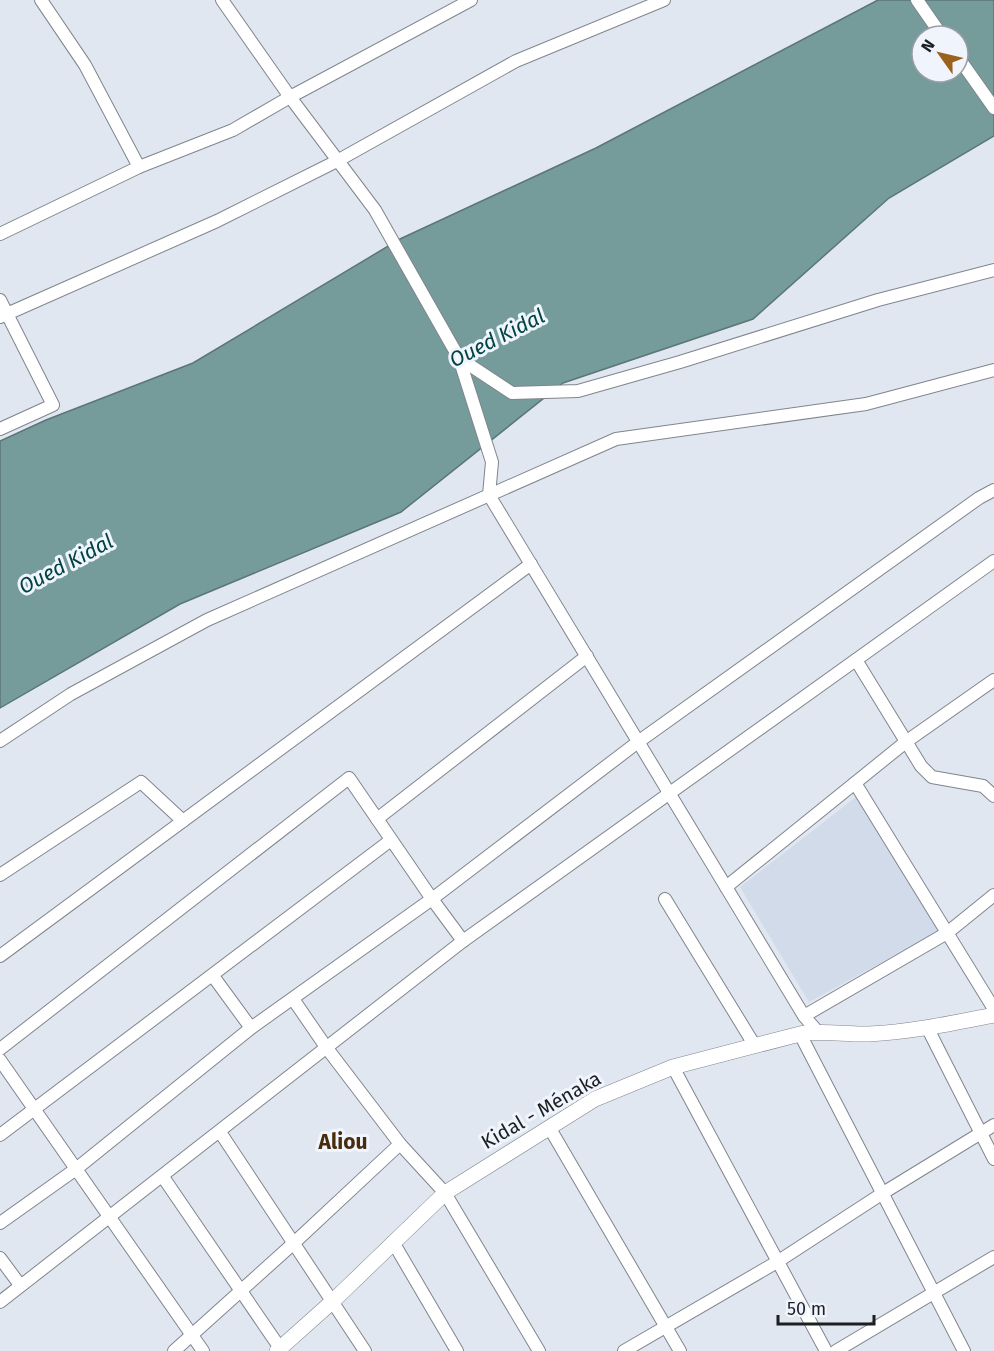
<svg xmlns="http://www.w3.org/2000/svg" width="994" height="1351" font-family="'Fira Sans',sans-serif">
<rect width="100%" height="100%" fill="#e1e7f0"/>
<path fill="#d2dbea" d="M856,797L941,930L809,1002L740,887Z"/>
<path fill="#759c9b" stroke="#5a7676" stroke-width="1.5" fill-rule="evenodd" d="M878,0H994V136L889,198L753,319L563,383L401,512L180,604L0,708V441L46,420L193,363L400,239L596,148ZM922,36H958V72H922Z"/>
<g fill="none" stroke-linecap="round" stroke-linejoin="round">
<g stroke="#80858d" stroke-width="14">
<g id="minor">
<path d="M41,0L85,65L139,167"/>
<path d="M222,0L290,97L375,210L459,358L492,462L489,495L804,1016L817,1031"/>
<path d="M917,0L942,36"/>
<path d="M958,57L994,108"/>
<path d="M0,234L139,167L233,130L290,97L471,0"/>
<path d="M0,300L53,405L0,429"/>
<path d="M0,317L217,221L337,161L516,61L664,0"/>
<path d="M459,358L512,393L578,391L680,362L878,300L994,270"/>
<path d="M856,660L921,766L932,777L983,786L994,796"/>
<path d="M0,741L71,694L207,620L616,439L866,404L994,370"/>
<path d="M855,783L994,1009"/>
<path d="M377,819L587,656"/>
<path d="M0,875L141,782L183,821"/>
<path d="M726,887L907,741L994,680"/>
<path d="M665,899L755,1046"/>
<path d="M0,956L531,564"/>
<path d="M213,976L251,1028"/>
<path d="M293,999L326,1047L400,1144L445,1193L539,1351"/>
<path d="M804,1016L947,933L994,895"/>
<path d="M928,1029L994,1159"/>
<path d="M800,1034L964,1351"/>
<path d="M0,1049L349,778L432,899L463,941"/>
<path d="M0,1060L203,1351"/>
<path d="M673,1067L826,1351"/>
<path d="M549,1127L680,1351"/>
<path d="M220,1132L365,1351"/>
<path d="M0,1135L391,840"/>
<path d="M163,1177L282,1351"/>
<path d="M0,1223L76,1169L251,1028L432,899L638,742L979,498L994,490"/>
<path d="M393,1242L457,1351"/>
<path d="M0,1258L20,1285"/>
<path d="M0,1302L463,941L994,561"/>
<path d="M174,1351L295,1242L400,1144"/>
<path d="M624,1351L777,1262L883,1193L994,1125"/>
<path d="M836,1351L994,1257"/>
</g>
</g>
<g stroke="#80858d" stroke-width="16">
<path id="major" d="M277,1351L333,1301L445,1193L595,1099L673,1067L800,1034C824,1030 846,1035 869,1034C912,1032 953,1023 994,1015"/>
</g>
<use href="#minor" stroke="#fff" stroke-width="12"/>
<use href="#major" stroke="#fff" stroke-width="15"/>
</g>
<g text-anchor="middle" stroke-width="6" stroke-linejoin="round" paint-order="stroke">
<g font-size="20" fill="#1c1e21" stroke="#eff4fd">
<text transform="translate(541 1110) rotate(-30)" y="7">Kidal - Ménaka</text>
</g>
<g font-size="21" font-style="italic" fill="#014342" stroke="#eff4fd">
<text transform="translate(497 338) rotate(-27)" y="7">Oued Kidal</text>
<text transform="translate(66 564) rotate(-28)" y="7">Oued Kidal</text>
</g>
<g font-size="21" font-weight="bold" fill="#482d0d" stroke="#eff4fd">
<text x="343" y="1149">Aliou</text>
</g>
</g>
<g transform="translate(940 54) rotate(304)"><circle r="28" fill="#eff4fd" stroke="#9b9ea5" stroke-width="1.5"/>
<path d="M0-4.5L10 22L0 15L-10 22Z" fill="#9a621d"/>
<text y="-9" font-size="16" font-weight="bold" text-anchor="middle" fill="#1c1e21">N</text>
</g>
<path d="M778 1315v9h96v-9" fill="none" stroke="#1c1e21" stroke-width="3"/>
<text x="787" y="1315" font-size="18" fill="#1c1e21" stroke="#eff4fd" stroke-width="4.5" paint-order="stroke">50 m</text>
</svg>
